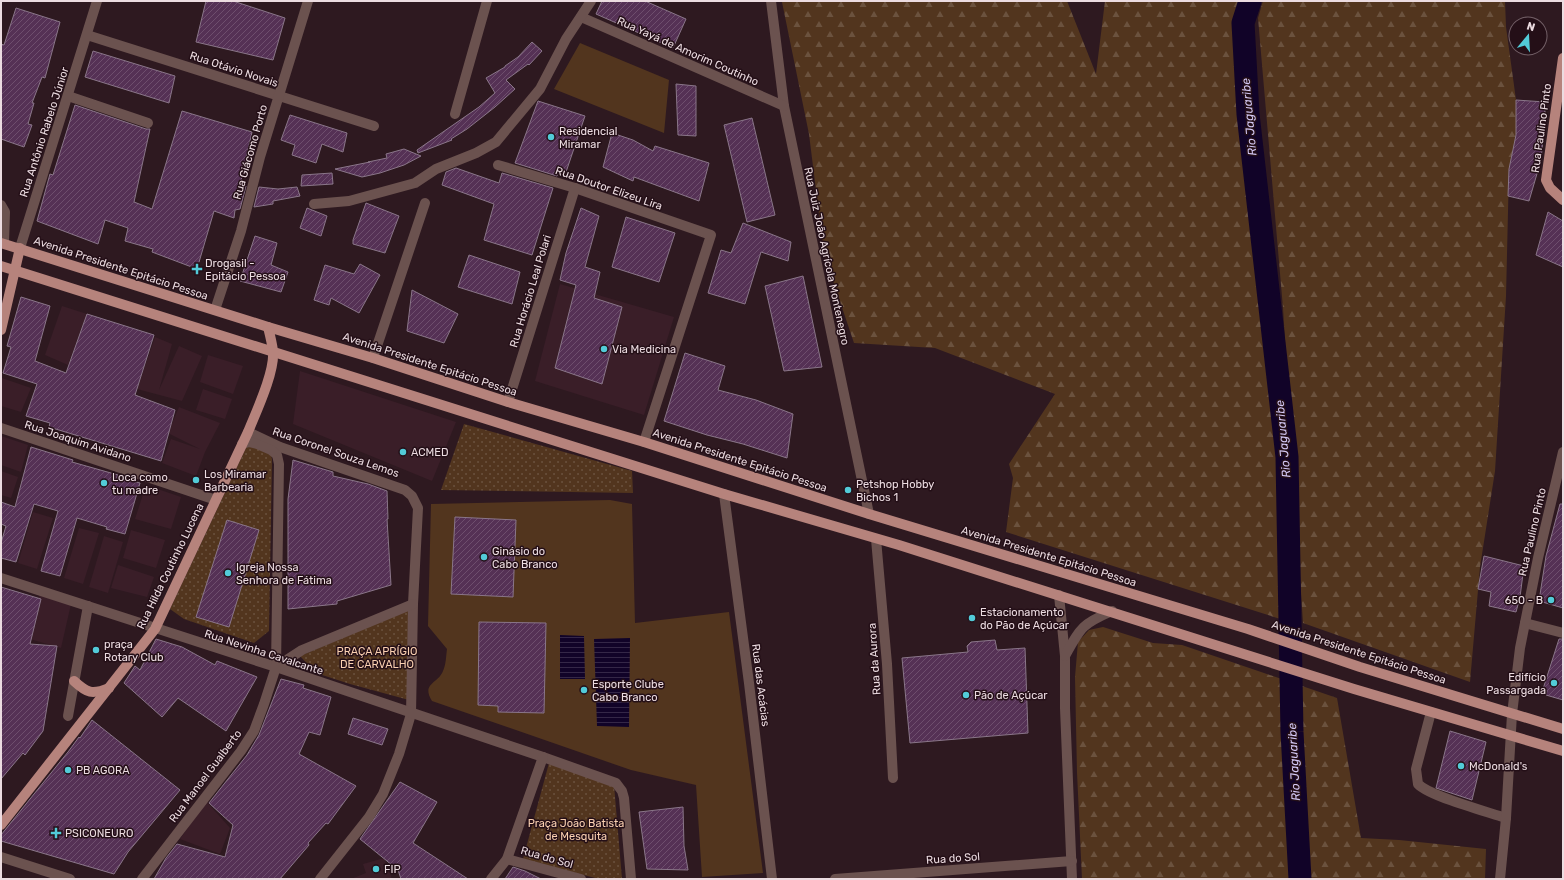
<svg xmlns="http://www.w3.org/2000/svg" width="1564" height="880" font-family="Rubik,sans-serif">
<defs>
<pattern id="forest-firs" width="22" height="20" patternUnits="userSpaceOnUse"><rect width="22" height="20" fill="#52351e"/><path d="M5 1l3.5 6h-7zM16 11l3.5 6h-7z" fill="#6b523e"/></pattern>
<pattern id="park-dots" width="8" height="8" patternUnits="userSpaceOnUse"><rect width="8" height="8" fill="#52351e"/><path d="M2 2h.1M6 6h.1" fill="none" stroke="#6b523e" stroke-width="1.8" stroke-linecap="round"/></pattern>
<pattern id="water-rules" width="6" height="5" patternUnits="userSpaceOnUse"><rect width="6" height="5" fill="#110328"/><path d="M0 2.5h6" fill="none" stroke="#342747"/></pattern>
<pattern id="building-hatch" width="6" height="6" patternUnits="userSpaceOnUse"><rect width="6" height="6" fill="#553155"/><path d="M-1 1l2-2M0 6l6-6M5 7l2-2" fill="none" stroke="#6e4e6d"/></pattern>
</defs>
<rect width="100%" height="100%" fill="#2e1920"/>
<g fill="#3a1e28">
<path d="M560,284L674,317L644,415L535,381Z"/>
<path d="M62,306L87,314L68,365L45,355Z"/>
<path d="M155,337L172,344L159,390L179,346L202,356L182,401L137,389Z"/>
<path d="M208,355L243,366L233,394L200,382Z"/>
<path d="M300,371L456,422L432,481L293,424Z"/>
<path d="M2,378L31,388L21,412L1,406V382Z"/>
<path d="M203,389L232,399L225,419L196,410Z"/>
<path d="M179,407L220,423L205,452L196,476L162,463L171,439L200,449L168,433Z"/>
<path d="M1,436L28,445L21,472L1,465Z"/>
<path d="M1,471L18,477L11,498L1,495Z"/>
<path d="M146,485L181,497L171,529L135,519Z"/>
<path d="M33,512L53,518L37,569L18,563Z"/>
<path d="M79,528L99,533L83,584L64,578Z"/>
<path d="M131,530L165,540L156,568L123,558Z"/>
<path d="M104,536L123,542L108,593L89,587Z"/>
<path d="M118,565L154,577L147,597L111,588Z"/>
<path d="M40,593L71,604L61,648L30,639Z"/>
<path d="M206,801L230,828L220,854L180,839Z"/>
<path d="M384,858L392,879H351L366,873L363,864Z"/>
</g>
<g fill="#52351e">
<path d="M580,43L669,80L664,133L554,89Z"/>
<path d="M610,500L632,504L635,623L729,612L763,873L702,877L696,785L631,770L432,701C421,683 438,684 443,671C446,665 446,656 447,649L428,626L431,504Z"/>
</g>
<g fill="url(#forest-firs)">
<path d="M787,1H1067L1096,74L1105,1H1250L1243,24L1287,457L1290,622L1006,532L1013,478L1009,464L1055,394L935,348L854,343L824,254L809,134L782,2Z"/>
<path d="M1263,1H1505L1506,27L1516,100V135L1509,169L1506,296L1495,471L1480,567L1470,682L1303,623L1283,308L1258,18Z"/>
<path d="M1103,627L1153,643L1182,645L1337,698L1361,838L1399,840L1486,849L1485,879H1082L1077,772L1075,677L1078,642L1089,630Z"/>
</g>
<g fill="url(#park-dots)">
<path d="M464,424L632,471L633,493L441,490Z"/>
<path d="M268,445L272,459L269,631L254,643L184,619L170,609L247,446Z"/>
<path d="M408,610L409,700L350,684L316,673L300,656Z"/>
<path d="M549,763L614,785L622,879H599L523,859Z"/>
</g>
<g fill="url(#water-rules)">
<path d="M560,635L584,636L585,679H560Z"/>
<path d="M630,638L629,727L597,726L594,639Z"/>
</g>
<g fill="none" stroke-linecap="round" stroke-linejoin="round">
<path stroke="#110328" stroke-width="23" d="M1250,1L1243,23L1248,114L1287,457L1292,732L1300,879"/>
</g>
<g fill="url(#building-hatch)" stroke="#8a7689">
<path d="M206,1H233L285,18L273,60L196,42Z"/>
<path d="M602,1H645L686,19L673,48L596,14Z"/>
<path d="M16,8L60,22L45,78L42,77L32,103H34L28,124L32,125L24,147L1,139V44L4,45Z"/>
<path d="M532,42L542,51L529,65L528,64L506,80L515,89L495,107L467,129L451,139L452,140L418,153L417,150L479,107L495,93L486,78L505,67V66L518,57Z"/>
<path d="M93,51L175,76L169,103L85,77Z"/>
<path d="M676,84L696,86V136L678,135Z"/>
<path d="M1516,100L1545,102V117L1541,160L1529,201L1508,196L1509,169L1516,135Z"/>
<path d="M538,101L585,116L565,175L558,173L557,176L515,163Z"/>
<path d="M75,105L146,129H150L134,202L152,209L182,111L252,132L240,185L246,186L240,209L235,210L234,218L214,211L197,269L152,252L153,249L125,241L128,228L105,220L98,244L37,221L50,174L53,175Z"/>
<path d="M290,115L347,133L343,152L322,144L316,163L292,155L295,145L281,140Z"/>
<path d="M752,118L775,215L747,222L724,125Z"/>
<path d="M612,133L633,140L653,151L655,146L709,163L699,201L634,177L633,181L603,167Z"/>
<path d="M404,149L421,156L404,165L380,173L362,177L335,169L370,162H368L387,158L386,154Z"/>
<path d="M456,168L499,183L502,173L553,188L532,255L484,240L494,204L442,185L446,172Z"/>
<path d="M332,173L333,184L301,186L302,175Z"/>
<path d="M259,187L278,189L297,187L300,196L273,201V204L254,207Z"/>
<path d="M366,203L399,216L385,253L353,244V240Z"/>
<path d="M307,208L327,216L321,236L300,228Z"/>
<path d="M581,208L599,216L585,267L600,272L594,298L622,307L602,384L555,368L576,285L560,280L566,253Z"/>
<path d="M1548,212L1563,221V267L1536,255Z"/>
<path d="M626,217L675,233L659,282L612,267Z"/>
<path d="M743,223L791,242L788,261L761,252L745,304L708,293L721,250L731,253Z"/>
<path d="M255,236L277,243L271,265L288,272L281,292L240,281Z"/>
<path d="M469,255L520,272L512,304L458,287Z"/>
<path d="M360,264L380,275L359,313L331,298L329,305L314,300L325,265L354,274Z"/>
<path d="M803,276L822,367L784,371L765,286Z"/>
<path d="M412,290L458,314L444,343L407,331Z"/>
<path d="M21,297L50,306L35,361L66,373L87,314L154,335L135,395L175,410L161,461L49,427L50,423L26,416L37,384L3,373L11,347L7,346Z"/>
<path d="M685,353L725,366L718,390L756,400L793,414L787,458L743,444L707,435L664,421Z"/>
<path d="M31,447L73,460L72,462L118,475L117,477L140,483L125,534L106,529L107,527L77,518L60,576L41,571L58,511L34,504L16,562L1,558V543L6,526L1,524V502L15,507Z"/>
<path d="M293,460L333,472V476L368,484L387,491L388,519H387L391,585L337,601V604L288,609V499Z"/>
<path d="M1560,504H1563V608L1539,601L1546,556Z"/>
<path d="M455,517L516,520L513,597L451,594Z"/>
<path d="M227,520L259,530L229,627L196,617Z"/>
<path d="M1484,556L1524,566L1520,597L1516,612L1489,606L1491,592L1478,589Z"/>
<path d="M1,587L41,599L30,644L57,646L43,731L25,755L23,753L1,779Z"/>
<path d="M479,622L546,623L544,713L498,712V706L478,705Z"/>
<path d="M156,639L182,647L215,665L217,661L257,677L226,731L178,698L162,717L124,683L135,666L140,670Z"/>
<path d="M1559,639H1563V700L1546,695L1547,691L1543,689Z"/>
<path d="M995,640L997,650L1025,648L1028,733L910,743L902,658L968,652L967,646L971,642Z"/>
<path d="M281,679L304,685L303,688L331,697L320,735L309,732L299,754L356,786L328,824L326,823L308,843L309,845L280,879H154L166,858L177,844L225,857L233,825L209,803L247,755L259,735Z"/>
<path d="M353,718L388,729L382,745L348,734Z"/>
<path d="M92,720L180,790L128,852L114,874L1,841V835L5,830L68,752L79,737L80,738Z"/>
<path d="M1450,731L1486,742L1472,800L1436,788Z"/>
<path d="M400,782L437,802L413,843L468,879H401L398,870L360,839Z"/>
<path d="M683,807L684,846L688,870L647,869L639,812Z"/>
<path d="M513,867L525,871L541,879H505Z"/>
</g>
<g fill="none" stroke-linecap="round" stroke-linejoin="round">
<g stroke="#6b524f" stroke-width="10">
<path d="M771,1L784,106L869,514"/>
<path d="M581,17L784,106"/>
<path d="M87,35L374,126"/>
<path d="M68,96L148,123"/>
<path d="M455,114L487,1"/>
<path d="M498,165L575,188L711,235L644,442"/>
<path d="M314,204L349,201L415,183L436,169L476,153L496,142L540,89L566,39L591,1"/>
<path d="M1,205L5,212L4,243"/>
<path d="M20,248L97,1"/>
<path d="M215,310L241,231L260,157L308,1"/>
<path d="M373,358L425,203"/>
<path d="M508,402L575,188"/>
<path d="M1,428L216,500"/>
<path d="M248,432L280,447L405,490L412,496L418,508L413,604L411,714L399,754L383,794L369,817L320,879"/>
<path d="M724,494L749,683L772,879"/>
<path d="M876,539L887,664L893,778"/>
<path d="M1,578L276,667L543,757L616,783L622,791L624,798L631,879"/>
<path d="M1059,595L1065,656V708L1072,879"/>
<path d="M1525,623L1563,633"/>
<path d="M1065,656C1081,627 1082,624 1112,611"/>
<path d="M276,667L302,650L413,604"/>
<path d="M1431,712L1416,769L1418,784C1429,796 1487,812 1506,818"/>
<path d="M68,716L88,606"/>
<path d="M1,857L70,879"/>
<path d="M507,859L581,879"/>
<path d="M142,879L241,751L254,731L264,704L276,667L279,464L277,455L271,450L257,444L249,442L242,444"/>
<path d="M491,879L507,859L543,757"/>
<path d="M835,879L1072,861"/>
<path d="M1500,879L1506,818L1512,714L1520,648L1538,558L1563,452"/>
</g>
<g stroke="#b6837c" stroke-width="10">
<path d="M1563,58L1546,180L1550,188L1563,200"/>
<path d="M1,243L268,327L373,358L508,402L644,442L869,514L1248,629L1360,667L1563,729"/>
<path d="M1,266L724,494L899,545L1354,689L1563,751"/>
<path d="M1,330L20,248"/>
<path d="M74,681C87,693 92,695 109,688"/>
<path d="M1,825L155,629L248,432C256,412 275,372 273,351C272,343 270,335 268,327"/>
</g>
</g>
<g fill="#52cbd8" stroke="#240f17" stroke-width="1.5">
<circle cx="551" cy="137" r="4"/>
<path d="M195 263h4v4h4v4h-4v4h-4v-4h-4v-4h4z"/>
<circle cx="604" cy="349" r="4"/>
<circle cx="403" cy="452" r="4"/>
<circle cx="196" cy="480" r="4"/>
<circle cx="104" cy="483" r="4"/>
<circle cx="848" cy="490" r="4"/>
<circle cx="484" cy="557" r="4"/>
<circle cx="228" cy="573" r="4"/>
<circle cx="1551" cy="600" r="4"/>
<circle cx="972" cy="618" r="4"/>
<circle cx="96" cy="650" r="4"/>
<circle cx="1554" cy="683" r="4"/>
<circle cx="584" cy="690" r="4"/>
<circle cx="966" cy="695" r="4"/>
<circle cx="1461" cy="766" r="4"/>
<circle cx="68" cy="770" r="4"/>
<path d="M54 827h4v4h4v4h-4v4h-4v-4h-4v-4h4z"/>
<circle cx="376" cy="869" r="4"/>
</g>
<g text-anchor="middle" stroke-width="3" stroke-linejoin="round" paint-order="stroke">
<g font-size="11" fill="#ecdce1" stroke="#240f17">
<text transform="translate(688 51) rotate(24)" y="4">Rua Yayá de Amorim Coutinho</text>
<text transform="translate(234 69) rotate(18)" y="4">Rua Otávio Novais</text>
<text transform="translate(1541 128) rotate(-82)" y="4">Rua Paulino Pinto</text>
<text transform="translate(44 132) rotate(-72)" y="4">Rua Antônio Rabelo Júnior</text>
<text transform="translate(250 152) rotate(-74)" y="4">Rua Giácomo Porto</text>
<text transform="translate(609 188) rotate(19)" y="4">Rua Doutor Elizeu Lira</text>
<text transform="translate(827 256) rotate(78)" y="4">Rua Juiz João Agrícola Montenegro</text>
<text transform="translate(121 268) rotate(18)" y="4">Avenida Presidente Epitácio Pessoa</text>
<text transform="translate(530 291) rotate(-73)" y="4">Rua Horácio Leal Polari</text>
<text transform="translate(430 364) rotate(18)" y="4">Avenida Presidente Epitácio Pessoa</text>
<text transform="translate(78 441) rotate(18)" y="4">Rua Joaquim Avidano</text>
<text transform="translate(336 452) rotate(19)" y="4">Rua Coronel Souza Lemos</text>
<text transform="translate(740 460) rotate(18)" y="4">Avenida Presidente Epitácio Pessoa</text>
<text transform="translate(1532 532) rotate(-77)" y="4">Rua Paulino Pinto</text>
<text transform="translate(1049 556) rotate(17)" y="4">Avenida Presidente Epitácio Pessoa</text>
<text transform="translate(170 566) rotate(-64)" y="4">Rua Hilda Coutinho Lucena</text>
<text transform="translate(264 652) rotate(18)" y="4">Rua Nevinha Cavalcante</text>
<text transform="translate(1359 652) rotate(18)" y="4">Avenida Presidente Epitácio Pessoa</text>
<text transform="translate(874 659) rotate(-94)" y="4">Rua da Aurora</text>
<text transform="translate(761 685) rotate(83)" y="4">Rua das Acácias</text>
<text transform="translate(205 776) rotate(-53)" y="4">Rua Manoel Gualberto</text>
<text transform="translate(547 857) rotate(16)" y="4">Rua do Sol</text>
<text transform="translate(953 858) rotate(-4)" y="4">Rua do Sol</text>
</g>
<g font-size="11" fill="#ecdce1" stroke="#240f17" text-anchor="start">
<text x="559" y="135">Residencial<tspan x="559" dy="13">Miramar</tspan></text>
<text x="205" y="267">Drogasil -<tspan x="205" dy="13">Epitácio Pessoa</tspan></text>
<text x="612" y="353">Via Medicina</text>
<text x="411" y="456">ACMED</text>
<text x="204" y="478">Los Miramar<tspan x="204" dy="13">Barbearia</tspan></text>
<text x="112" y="481">Loca como<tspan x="112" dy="13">tu madre</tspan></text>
<text x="856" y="488">Petshop Hobby<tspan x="856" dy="13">Bichos 1</tspan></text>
<text x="492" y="555">Ginásio do<tspan x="492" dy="13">Cabo Branco</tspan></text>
<text x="236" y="571">Igreja Nossa<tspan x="236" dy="13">Senhora de Fátima</tspan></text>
<text x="1543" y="604" text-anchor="end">650 - B</text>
<text x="980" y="616">Estacionamento<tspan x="980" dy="13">do Pão de Açúcar</tspan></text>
<text x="104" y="648">praça<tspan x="104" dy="13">Rotary Club</tspan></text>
<text x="1546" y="681" text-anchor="end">Edifício<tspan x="1546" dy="13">Passargada</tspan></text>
<text x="592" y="688">Esporte Clube<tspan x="592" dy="13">Cabo Branco</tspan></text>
<text x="974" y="699">Pão de Açúcar</text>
<text x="1469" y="770">McDonald's</text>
<text x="76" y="774">PB AGORA</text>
<text x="65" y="837">PSICONEURO</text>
<text x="384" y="873">FIP</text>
</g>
<g font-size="11" fill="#fad0b1" stroke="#240f17">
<text x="377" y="655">PRAÇA APRÍGIO<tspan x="377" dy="13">DE CARVALHO</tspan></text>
<text x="576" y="827">Praça João Batista<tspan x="576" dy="13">de Mesquita</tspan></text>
</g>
<g font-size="12" font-style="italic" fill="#d3c8f5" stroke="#240f17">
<text transform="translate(1249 117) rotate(-95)" y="4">Rio Jaguaribe</text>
<text transform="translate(1283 439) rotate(-95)" y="4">Rio Jaguaribe</text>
<text transform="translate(1294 762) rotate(-93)" y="4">Rio Jaguaribe</text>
</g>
</g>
<rect width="1564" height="880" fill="none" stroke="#ecdce1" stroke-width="4"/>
<g transform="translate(1528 36) rotate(18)"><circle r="19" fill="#240f17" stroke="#746168"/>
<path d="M0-3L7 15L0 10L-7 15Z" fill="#52cbd8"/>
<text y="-6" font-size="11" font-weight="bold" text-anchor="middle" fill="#ecdce1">N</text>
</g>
</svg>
